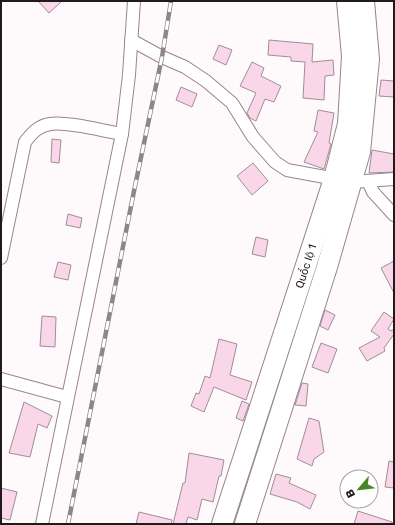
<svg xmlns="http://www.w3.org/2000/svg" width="395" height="525" font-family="Rubik,sans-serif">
<rect width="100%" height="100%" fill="#fefafc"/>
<g fill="#f9d6e8" stroke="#9f8e97">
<path d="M38,1H62L49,13Z"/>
<path d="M269,40L313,44L312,62L333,60L334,75L325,76L324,100L303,98L305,62L291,61V57L268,55Z"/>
<path d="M219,45L232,50L226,65L213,59Z"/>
<path d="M252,62L264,68L261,76L281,86L274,102L265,99L256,121L250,118L247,113L256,93L240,86Z"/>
<path d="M381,80L394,81V97L379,96Z"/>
<path d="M181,87L197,94L192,107L176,100Z"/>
<path d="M318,110L334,113L329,143L331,144L324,169L304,162L318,132L314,131Z"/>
<path d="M52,139L61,140L59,163L51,162Z"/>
<path d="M372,150L394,154V172L369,173Z"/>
<path d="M253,163L268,181L252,195L237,176Z"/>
<path d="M68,214L82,218L80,228L66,225Z"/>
<path d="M256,237L268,240L265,257L252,254Z"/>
<path d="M394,261V293L381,268Z"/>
<path d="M58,262L71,265L68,280L54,277Z"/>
<path d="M325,310L335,315L328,330L320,326Z"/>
<path d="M384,312L394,319L388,329L391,331L394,329V334L384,348L385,351L367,361L359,348L380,337L371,331Z"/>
<path d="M42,316L56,317L55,347L40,346Z"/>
<path d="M219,339L237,344L230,375L252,382L246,400L214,387L204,412L191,406L196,393L199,394L205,376L210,378Z"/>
<path d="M321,343L337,349L328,373L312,367Z"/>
<path d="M302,383L308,384L306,406L295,405Z"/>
<path d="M242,401L249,404L243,421L236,418Z"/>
<path d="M24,402L52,416L47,428L38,424L30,457L9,453Z"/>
<path d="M309,418L319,421L324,452L314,459L312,466L297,459Z"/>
<path d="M189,453L224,460L221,476H219L213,502L202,499L197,520L188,517L186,524H173L183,483H185Z"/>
<path d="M389,461L394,462V488L385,487Z"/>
<path d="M276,474L291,478L289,483L316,495L310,509L297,502L270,494Z"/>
<path d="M1,488L17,492L10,520L1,518Z"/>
<path d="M358,511L392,522V524H354Z"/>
<path d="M139,512L172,520L171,524H136Z"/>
</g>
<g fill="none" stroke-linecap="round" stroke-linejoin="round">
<g stroke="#96858d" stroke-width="14">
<g id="minor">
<path d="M131,40L162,57L185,67L206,81L232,103L253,137L275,162L287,170L352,182L394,179"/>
<path d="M368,181L373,192L394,215"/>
<path d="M1,258L25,142C32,133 38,126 50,124C67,121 103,131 122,134"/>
<path d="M1,379L67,397"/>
<path d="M42,524L122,134L129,75L134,1"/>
</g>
</g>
<g stroke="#96858d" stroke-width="22">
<g id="trunk">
<path id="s1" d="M222,524L334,179L348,124L352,56L347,1"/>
<path d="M245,524L327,267L360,152L369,59L364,1"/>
</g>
</g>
<use href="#minor" stroke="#fff" stroke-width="12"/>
<use href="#trunk" stroke="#fff" stroke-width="20"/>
<g stroke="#8b8689" stroke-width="4.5">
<path id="rail" d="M68,524L134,191L162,57L171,1"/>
</g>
<use href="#rail" stroke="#fff" stroke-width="3" stroke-dasharray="9" stroke-linecap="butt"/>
</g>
<g text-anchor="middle" stroke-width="3" stroke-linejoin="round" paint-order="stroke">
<g font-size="11" fill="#201a1d" stroke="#fff">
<text dy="4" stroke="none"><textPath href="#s1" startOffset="271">Quốc lộ 1</textPath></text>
</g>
</g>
<rect width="395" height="525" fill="none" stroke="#201a1d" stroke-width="4"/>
<g transform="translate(359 489) rotate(242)"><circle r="19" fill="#ffffff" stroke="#a6a3a5"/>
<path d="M0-3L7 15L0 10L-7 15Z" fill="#498522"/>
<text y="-6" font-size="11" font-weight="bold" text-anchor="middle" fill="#201a1d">B</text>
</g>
</svg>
